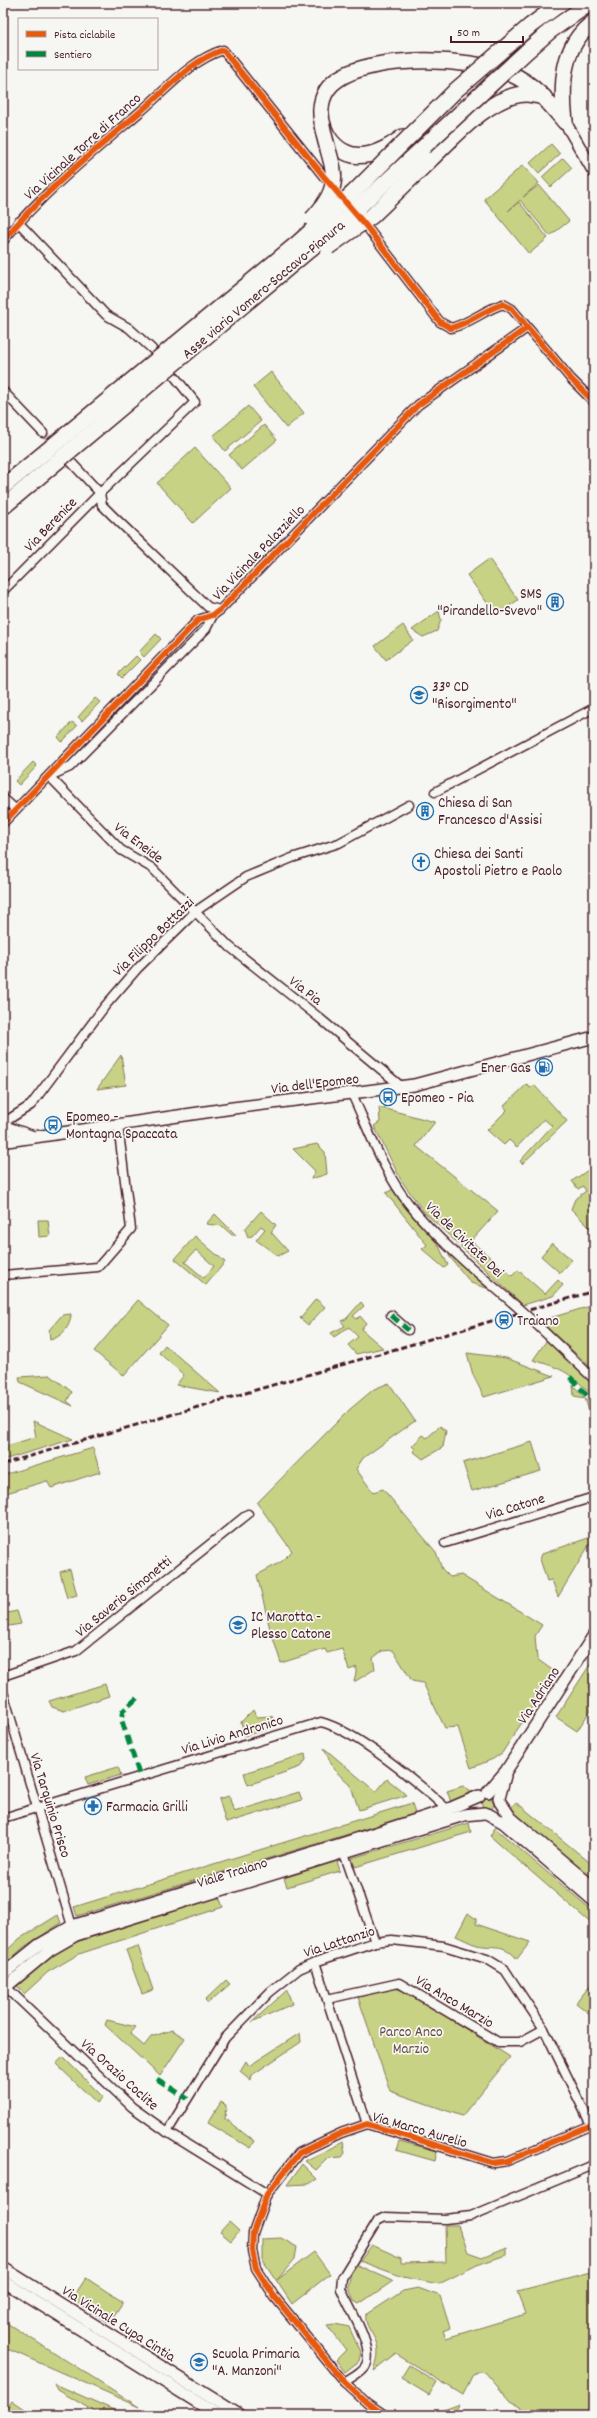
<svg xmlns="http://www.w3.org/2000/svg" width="597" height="2418" font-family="Dekko,sans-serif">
<rect width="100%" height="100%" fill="#f6f6f2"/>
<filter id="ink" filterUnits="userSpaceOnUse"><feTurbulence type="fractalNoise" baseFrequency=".025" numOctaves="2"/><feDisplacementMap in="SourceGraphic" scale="8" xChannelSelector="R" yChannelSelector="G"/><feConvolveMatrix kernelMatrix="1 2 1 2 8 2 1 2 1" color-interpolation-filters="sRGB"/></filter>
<g filter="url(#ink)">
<g fill="#c7d285" stroke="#887858" fill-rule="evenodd">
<path d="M551,144L560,154L539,173L530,163Z"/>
<path d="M563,158L572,168L551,187L542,177Z"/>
<path d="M523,165L539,183L523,197L539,185L569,221L550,236L520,200L508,211L519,202L548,238L529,254L484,199Z"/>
<path d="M271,372L304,413L286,428L253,387Z"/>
<path d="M248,406L261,421L225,451L213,436Z"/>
<path d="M264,425L277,440L242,470L229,455Z"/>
<path d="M195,448L231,488L193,523L157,483Z"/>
<path d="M489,559L518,600L496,615L467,575Z"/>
<path d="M439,611L441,620L437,631L423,637L412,630Z"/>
<path d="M403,625L413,640L386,660L375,646Z"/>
<path d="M156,634L161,639L144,657L139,652Z"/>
<path d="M136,656L140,660L122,678L118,674Z"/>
<path d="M95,698L100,702L82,721L78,717Z"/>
<path d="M72,722L77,726L62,742L58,737Z"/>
<path d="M33,762L37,766L19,785L15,781Z"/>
<path d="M121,1055L126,1085L97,1089Z"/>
<path d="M527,1084L530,1088L534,1085L567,1121L522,1164L520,1161L552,1126L544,1119L517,1147L509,1140L504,1145L487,1130L507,1110L504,1106Z"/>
<path d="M379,1107L435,1122L416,1146L498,1211L471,1241L512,1276L518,1270L545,1294L558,1280L563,1285L553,1296L523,1305L423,1211L401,1180L374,1126L380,1122Z"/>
<path d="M317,1144L325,1152L327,1174L311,1179L315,1171L293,1149Z"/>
<path d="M594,1166V1206L592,1207L591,1229L571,1209L575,1199L586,1191L583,1186L578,1189L572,1181Z"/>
<path d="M395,1188L433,1234L448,1265L444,1268L422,1249L427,1245L386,1193Z"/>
<path d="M261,1211L276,1225L271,1232L288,1251L278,1256L256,1240L265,1229L261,1226L252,1236L248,1237L245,1229Z"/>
<path d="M215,1214L236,1235H232L222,1226L206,1224Z"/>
<path d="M38,1220H48L50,1236L39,1237Z"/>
<path d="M195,1236L225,1262L206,1285L175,1259ZM196,1250L214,1266L204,1278L185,1262Z"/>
<path d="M552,1243L572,1260L560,1273L541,1256Z"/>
<path d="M449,1250L492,1290L471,1283L449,1256Z"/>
<path d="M316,1299L325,1307L308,1325L300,1318Z"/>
<path d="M138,1300L168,1325L124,1376L94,1351Z"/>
<path d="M361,1302L364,1306L353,1316L357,1319L360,1316L366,1323L361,1329L383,1348L356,1354L348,1345L358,1337L349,1327L334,1337L331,1333L345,1326L341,1321L346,1319Z"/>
<path d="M594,1305V1370L540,1321Z"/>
<path d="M71,1314C71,1326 62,1337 50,1340L49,1330L62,1315Z"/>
<path d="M547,1340L594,1384V1397C571,1374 565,1369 533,1360Z"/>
<path d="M165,1345L220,1393L176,1385L184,1375L159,1353Z"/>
<path d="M467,1353L506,1358L554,1376L484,1397L473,1375Z"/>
<path d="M50,1375L72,1392L67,1401L73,1406L20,1382L19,1377Z"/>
<path d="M389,1383L415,1421L363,1458L356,1469L373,1492L383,1489L436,1552L442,1569L450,1577L461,1575L542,1625L535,1636L537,1659L555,1672L502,1753L493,1759L471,1768L458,1727L445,1728L423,1683L412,1681L393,1650L382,1651L373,1658L375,1669L354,1682L357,1667L349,1670L342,1649L327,1653L325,1649L281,1663L270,1629L257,1575L281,1562L292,1551L257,1503L349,1410L374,1389Z"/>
<path d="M573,1385L594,1408V1428L585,1398L574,1396Z"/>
<path d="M33,1421L73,1439L3,1460V1447L36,1437Z"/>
<path d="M440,1426L446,1431L443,1447L423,1459L413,1451L415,1449L412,1446L423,1435L427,1438Z"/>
<path d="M532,1442L541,1471L472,1491L463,1463Z"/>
<path d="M93,1448L100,1472L51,1488L47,1481L3,1494V1475Z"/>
<path d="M594,1536V1537L558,1597L552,1580L547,1581L540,1559L542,1554Z"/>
<path d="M70,1569L77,1595L67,1598L60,1572Z"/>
<path d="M17,1611L21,1624L9,1626L3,1625V1614Z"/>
<path d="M591,1663L594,1664V1678L588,1687L594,1691V1705L577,1731L556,1717Z"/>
<path d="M105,1684L109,1696L64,1711L52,1707L49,1701Z"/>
<path d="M253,1710L256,1717L272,1716L275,1726L245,1736L241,1722Z"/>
<path d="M324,1748L376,1792L387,1779L407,1795L359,1810L350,1784L334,1770Z"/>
<path d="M305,1754L306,1760L300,1767L248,1785L244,1773Z"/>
<path d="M118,1767L121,1775L88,1785L85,1777Z"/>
<path d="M463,1786L475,1793L451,1802L447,1791Z"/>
<path d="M299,1792L302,1800L226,1823L219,1799L229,1796L234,1812Z"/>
<circle cx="488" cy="1804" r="6"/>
<path d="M516,1802L594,1866V1881L509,1810Z"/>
<path d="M412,1803L415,1814L77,1916L74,1907Z"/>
<path d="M469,1823L471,1832L355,1867L352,1858Z"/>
<path d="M495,1828L594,1912V1926L490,1836Z"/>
<path d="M337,1861L340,1871L287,1887L284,1878Z"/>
<path d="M219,1897L223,1907L79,1954L48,1972L24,1994L17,1986L40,1964L73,1943Z"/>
<path d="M468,1913L476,1919V1924L530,1942L517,1959C503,1942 495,1949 477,1945C470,1943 463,1939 456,1936Z"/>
<path d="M58,1915L61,1923L24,1947L3,1966V1954L19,1939Z"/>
<path d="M138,1946L153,1990L142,1994L126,1950Z"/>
<path d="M226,1980L230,1984L208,2003L205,2000Z"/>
<path d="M593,1982L594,1983V2017L576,2003Z"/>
<path d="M393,1988L406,1991L510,2057L462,2116L390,2091L358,1997Z"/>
<path d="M287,1990L292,2004L252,2022Z"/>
<path d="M107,2020L136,2027L130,2034L144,2046L151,2037L172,2030L185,2038L160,2076L105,2025Z"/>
<path d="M300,2033L301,2042L252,2075L251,2080L240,2071L246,2061L249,2066Z"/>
<path d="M63,2057L103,2097L97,2103L56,2064Z"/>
<path d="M221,2102L226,2105L225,2119L254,2141L250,2148L208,2123Z"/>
<path d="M399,2141L437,2151L435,2161L396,2150Z"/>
<path d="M343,2142L345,2153L342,2157L328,2158L316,2170L305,2161Z"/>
<path d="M302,2164L317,2179L309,2184L287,2185Z"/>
<path d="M229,2222L239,2231L231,2241L220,2232Z"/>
<path d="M445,2225H458L468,2252L482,2257L506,2247V2255L477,2265L439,2284L403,2277L360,2261L372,2245L401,2258V2263L446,2262Z"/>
<path d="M281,2238L297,2247L295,2259L277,2280L314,2252L330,2274L292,2304L262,2259V2239Z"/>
<path d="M357,2265L393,2281L359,2304L354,2301L348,2287L351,2273Z"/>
<path d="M594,2271V2415H534L511,2402L485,2372L479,2371L473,2374L463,2395L396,2354L374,2371C377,2361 380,2352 376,2342C373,2333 364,2325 366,2315L403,2291L418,2288L440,2296L450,2328L443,2331L446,2338L526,2314L518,2291Z"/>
<path d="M86,2278L123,2302L109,2323L72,2299Z"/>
<path d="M3,2321L5,2322L140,2407L3,2347Z"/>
<path d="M335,2324L349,2327L361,2353L359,2361L345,2372L336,2360L346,2350L327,2325Z"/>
<path d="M409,2365L437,2382L429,2395L401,2378Z"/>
<path d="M55,2384L125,2415H100L58,2390Z"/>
<path d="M12,2401L33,2415H3V2404L8,2407Z"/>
<path d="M460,2404L452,2415H430Z"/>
</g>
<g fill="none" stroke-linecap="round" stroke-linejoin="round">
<path stroke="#d4cbca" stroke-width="8" stroke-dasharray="8 4" stroke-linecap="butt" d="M43,433L56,447"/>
<g stroke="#4a1f2b" stroke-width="11">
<g id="street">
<path d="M18,222L106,315L129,328L152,349"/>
<path d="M366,226L440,322L451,328C470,323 484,310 503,304L512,309L571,379L594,402"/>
<path d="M3,241C43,192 93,152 141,111C166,90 191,60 223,50L325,178"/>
<path d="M3,391L43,433"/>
<path d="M71,462L100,493L102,505L112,515L208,607L220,610"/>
<path d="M3,591L100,493L195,402L175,377"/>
<path d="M49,776L121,850L152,868L230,947L317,1016L402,1087"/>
<path d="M50,776L70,767L206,629L213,615"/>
<path d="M435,792L594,708"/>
<path d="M3,798L15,809"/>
<path d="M3,823L198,620L213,615L220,610L418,405L527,328"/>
<path d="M352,1094C369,1131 384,1173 409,1204C439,1242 478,1273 515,1305"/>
<path d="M3,1123L31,1105L105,1006L138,968L196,911L246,877L292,858L339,843L409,805"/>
<path d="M3,1275L98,1267L131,1229L118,1125"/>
<path d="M391,1315L408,1330"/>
<path d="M536,1324L594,1379"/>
<path d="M3,1371V1375"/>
<path d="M445,1543L594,1497"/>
<path d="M3,1676L76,1651L248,1514"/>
<path d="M3,1692L72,1926"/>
<path d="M3,1818L321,1722C356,1731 420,1784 448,1810"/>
<path d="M344,1853L375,1942"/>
<path d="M315,1962L367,2124"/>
<path d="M5,1986L132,2107L167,2132L267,2194"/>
<path d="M327,1999L399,1983L498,2042H520L544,2029"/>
<path d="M167,2132L225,2038L270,1992L299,1969L315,1962L375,1942L392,1940L444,1946L487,1959L505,1970L544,2029L594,2131"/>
<path d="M344,2382C351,2378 363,2371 366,2365C375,2348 348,2306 341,2289L342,2278L377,2221L385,2217L445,2219L471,2216L591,2166L594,2162"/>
<path d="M385,2415L367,2403L344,2382L274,2296L256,2268L252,2251L253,2233L267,2194L299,2153L341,2133L367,2124L494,2163L507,2161L594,2124"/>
</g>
</g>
<g stroke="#4a1f2b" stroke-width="14">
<g id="secondary">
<path d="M565,122L594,172"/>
<path d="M8,1128L31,1136"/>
<path d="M7,1141L233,1108L414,1085L594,1037"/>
<path d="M488,1792L506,1771L594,1635"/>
<path d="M499,1798L505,1776"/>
<path d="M500,1802L511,1818L594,1888"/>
<path d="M488,1814L504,1823L594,1901"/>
<path d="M3,1974L39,1945L72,1926L341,1844L444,1811L479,1796"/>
<path d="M3,1989L50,1950L76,1935L464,1815L484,1813"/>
<path d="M3,2268L239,2415"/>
<path d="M3,2281L218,2415"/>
</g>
</g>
<g stroke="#4a1f2b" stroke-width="18">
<g id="highway">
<path d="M565,122C561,86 561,45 594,22"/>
<path d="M403,137C389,147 372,158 353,155C326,149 312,113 327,90C353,51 473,57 511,74C534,84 549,103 565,122"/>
<path d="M430,160C453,138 492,94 526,94C532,94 538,96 544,97"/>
</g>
</g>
<use href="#street" stroke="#f6f6f2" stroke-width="8"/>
<use href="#secondary" stroke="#f6f6f2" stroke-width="11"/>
<use href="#highway" stroke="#f6f6f2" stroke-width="15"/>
<path stroke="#4a1f2b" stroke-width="3" stroke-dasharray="6 3" stroke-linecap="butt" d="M3,1464L594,1291"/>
<g stroke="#4a1f2b" stroke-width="11" stroke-linecap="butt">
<path id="street-bridge" d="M515,1305L536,1324"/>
</g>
<g stroke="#4a1f2b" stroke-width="18" stroke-linecap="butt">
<g id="highway-bridge">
<path d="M312,219C348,181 330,168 322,125"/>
<path d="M328,247L372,216L430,160"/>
<path d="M3,487L299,242L353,193L456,90L530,26L561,3"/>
<path d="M3,507L346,219L527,51L550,31L590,3"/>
</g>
</g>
<use href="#street-bridge" stroke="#f6f6f2" stroke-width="8"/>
<use href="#highway-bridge" stroke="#f6f6f2" stroke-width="15"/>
<g stroke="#00873e" stroke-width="5" stroke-dasharray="10 5" stroke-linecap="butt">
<path d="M391,1315L408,1330"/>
<path d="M570,1377L594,1403"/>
<path d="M137,1698L123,1711L121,1718L140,1777"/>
<path d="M157,2079L188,2099"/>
</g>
<g stroke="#f6f6f2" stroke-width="8">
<g id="cycleway">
<path d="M3,241C43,192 93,152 141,111C166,90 191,60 223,50L325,178L366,226L440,322L451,328C470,323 484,310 503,304L512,309L571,379L594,402"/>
<path d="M3,823L198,620L213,615L220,610L418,405L527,328"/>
<path d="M385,2415L367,2403L344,2382L274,2296L256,2268L252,2251L253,2233L267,2194L299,2153L341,2133L367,2124L494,2163L507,2161L594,2124"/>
</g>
</g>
<use href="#cycleway" stroke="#e8590c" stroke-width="6"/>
</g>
</g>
<defs>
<g id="building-ring" transform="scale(0.9)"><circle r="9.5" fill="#f6f6f2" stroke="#1f6fb2" stroke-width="1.5"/><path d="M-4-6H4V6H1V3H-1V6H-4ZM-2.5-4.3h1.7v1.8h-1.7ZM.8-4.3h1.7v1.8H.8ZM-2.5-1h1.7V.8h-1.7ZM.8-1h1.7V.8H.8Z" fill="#1f6fb2"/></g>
<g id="school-ring" transform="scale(0.9)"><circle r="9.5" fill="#f6f6f2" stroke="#1f6fb2" stroke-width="1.5"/><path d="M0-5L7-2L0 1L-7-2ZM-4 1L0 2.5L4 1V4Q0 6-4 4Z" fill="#1f6fb2"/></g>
<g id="church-ring" transform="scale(0.9)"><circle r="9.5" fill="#f6f6f2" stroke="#1f6fb2" stroke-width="1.5"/><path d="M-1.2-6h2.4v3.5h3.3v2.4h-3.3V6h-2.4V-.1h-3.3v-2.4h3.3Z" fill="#1f6fb2"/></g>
<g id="fuel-ring" transform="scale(0.9)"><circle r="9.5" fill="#f6f6f2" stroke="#1f6fb2" stroke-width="1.5"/><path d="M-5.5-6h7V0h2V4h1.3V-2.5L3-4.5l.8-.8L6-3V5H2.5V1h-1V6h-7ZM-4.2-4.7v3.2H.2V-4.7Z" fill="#1f6fb2"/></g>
<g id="bus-ring" transform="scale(0.9)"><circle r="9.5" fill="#f6f6f2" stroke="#1f6fb2" stroke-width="1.5"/><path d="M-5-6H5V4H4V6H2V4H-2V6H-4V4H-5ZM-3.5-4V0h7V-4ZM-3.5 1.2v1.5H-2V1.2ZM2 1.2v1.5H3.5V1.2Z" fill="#1f6fb2"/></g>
<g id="station-ring" transform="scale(0.9)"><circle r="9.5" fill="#f6f6f2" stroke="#1f6fb2" stroke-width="1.5"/><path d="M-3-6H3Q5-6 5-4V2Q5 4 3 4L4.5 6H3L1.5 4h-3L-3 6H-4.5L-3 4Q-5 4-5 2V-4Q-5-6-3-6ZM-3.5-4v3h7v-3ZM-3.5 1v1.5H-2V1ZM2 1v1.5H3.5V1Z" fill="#1f6fb2"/></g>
<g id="pharmacy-ring" transform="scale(0.9)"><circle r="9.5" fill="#f6f6f2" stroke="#1f6fb2" stroke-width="1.5"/><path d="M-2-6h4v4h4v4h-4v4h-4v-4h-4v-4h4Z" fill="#1f6fb2"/></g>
</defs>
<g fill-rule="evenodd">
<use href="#building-ring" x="555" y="602"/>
<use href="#school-ring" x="419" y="695"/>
<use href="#building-ring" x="425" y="811"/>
<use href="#church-ring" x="421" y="862"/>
<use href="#fuel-ring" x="544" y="1067"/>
<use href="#bus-ring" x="388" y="1097"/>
<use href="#bus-ring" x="53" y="1125"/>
<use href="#station-ring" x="504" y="1320"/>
<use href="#school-ring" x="238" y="1625"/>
<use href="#pharmacy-ring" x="93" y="1806"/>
<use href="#school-ring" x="199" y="2362"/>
</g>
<g text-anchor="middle" stroke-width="3.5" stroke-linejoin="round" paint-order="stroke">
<g font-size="15" fill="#4a1f2b" stroke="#f6f6f2">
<text transform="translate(82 146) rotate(-42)" y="5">Via Vicinale Torre di Franco</text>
<text transform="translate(263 289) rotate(-40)" y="5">Asse viario Vomero-Soccavo-Pianura</text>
<text transform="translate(50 524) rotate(-46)" y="5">Via Berenice</text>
<text transform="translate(258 552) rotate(-46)" y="5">Via Vicinale Palazziello</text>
<text transform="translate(139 842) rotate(37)" y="5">Via Eneide</text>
<text transform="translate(153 936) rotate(-44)" y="5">Via Filippo Bottazzi</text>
<text transform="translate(306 990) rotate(38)" y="5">Via Pia</text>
<text transform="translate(315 1083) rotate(-7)" y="5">Via dell'Epomeo</text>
<text transform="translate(465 1239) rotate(44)" y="5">Via de Civitate Dei</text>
<text transform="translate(515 1506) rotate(-17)" y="5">Via Catone</text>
<text transform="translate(123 1596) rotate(-39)" y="5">Via Saverio Simonetti</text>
<text transform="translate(538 1695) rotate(-57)" y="5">Via Adriano</text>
<text transform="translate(232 1734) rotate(-17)" y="5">Via Livio Andronico</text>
<text transform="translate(51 1805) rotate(73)" y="5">Via Tarquinio Prisco</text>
<text transform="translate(232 1872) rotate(-17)" y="5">Viale Traiano</text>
<text transform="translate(339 1941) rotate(-18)" y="5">Via Lattanzio</text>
<text transform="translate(455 2001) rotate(31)" y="5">Via Anco Marzio</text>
<text transform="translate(120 2074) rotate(42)" y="5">Via Orazio Coclite</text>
<text transform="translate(420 2129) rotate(16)" y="5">Via Marco Aurelio</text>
<text transform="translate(119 2323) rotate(32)" y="5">Via Vicinale Cupa Cintia</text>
</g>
<g font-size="15" fill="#4a1f2b" stroke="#f6f6f2" text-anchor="start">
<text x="542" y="598" text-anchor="end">SMS<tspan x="542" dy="17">"Pirandello-Svevo"</tspan></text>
<text x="432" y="691">33° CD<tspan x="432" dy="17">"Risorgimento"</tspan></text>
<text x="438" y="807">Chiesa di San<tspan x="438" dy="17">Francesco d'Assisi</tspan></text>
<text x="434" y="858">Chiesa dei Santi<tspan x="434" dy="17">Apostoli Pietro e Paolo</tspan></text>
<text x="531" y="1072" text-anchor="end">Ener Gas</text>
<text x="401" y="1102">Epomeo - Pia</text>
<text x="66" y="1121">Epomeo -<tspan x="66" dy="17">Montagna Spaccata</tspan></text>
<text x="517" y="1325">Traiano</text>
<text x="251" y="1621">IC Marotta -<tspan x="251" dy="17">Plesso Catone</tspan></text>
<text x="106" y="1811">Farmacia Grilli</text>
<text x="212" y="2358">Scuola Primaria<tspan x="212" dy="17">"A. Manzoni"</tspan></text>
</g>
<g font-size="15" fill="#694c42" stroke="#f6f6f2">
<text x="411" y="2036">Parco Anco<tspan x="411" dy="17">Marzio</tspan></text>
</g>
</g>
<rect width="597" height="2418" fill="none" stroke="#f6f6f2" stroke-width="16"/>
<rect x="8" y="8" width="581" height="2402" fill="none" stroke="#4a1f2b" stroke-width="1.5" filter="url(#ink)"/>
<rect x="18" y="18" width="140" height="52" fill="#f6f6f2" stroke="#b1a0a2"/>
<rect x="26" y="31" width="20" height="6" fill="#e8590c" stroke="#b1a0a2"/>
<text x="54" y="38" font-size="12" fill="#4a1f2b">Pista ciclabile</text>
<rect x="26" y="51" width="20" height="6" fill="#00873e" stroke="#b1a0a2"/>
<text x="54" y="58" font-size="12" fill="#4a1f2b">Sentiero</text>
<path d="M451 36v6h72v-6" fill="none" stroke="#4a1f2b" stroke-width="2"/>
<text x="457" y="36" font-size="12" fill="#4a1f2b" stroke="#f6f6f2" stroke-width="3" paint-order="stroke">50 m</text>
</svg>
